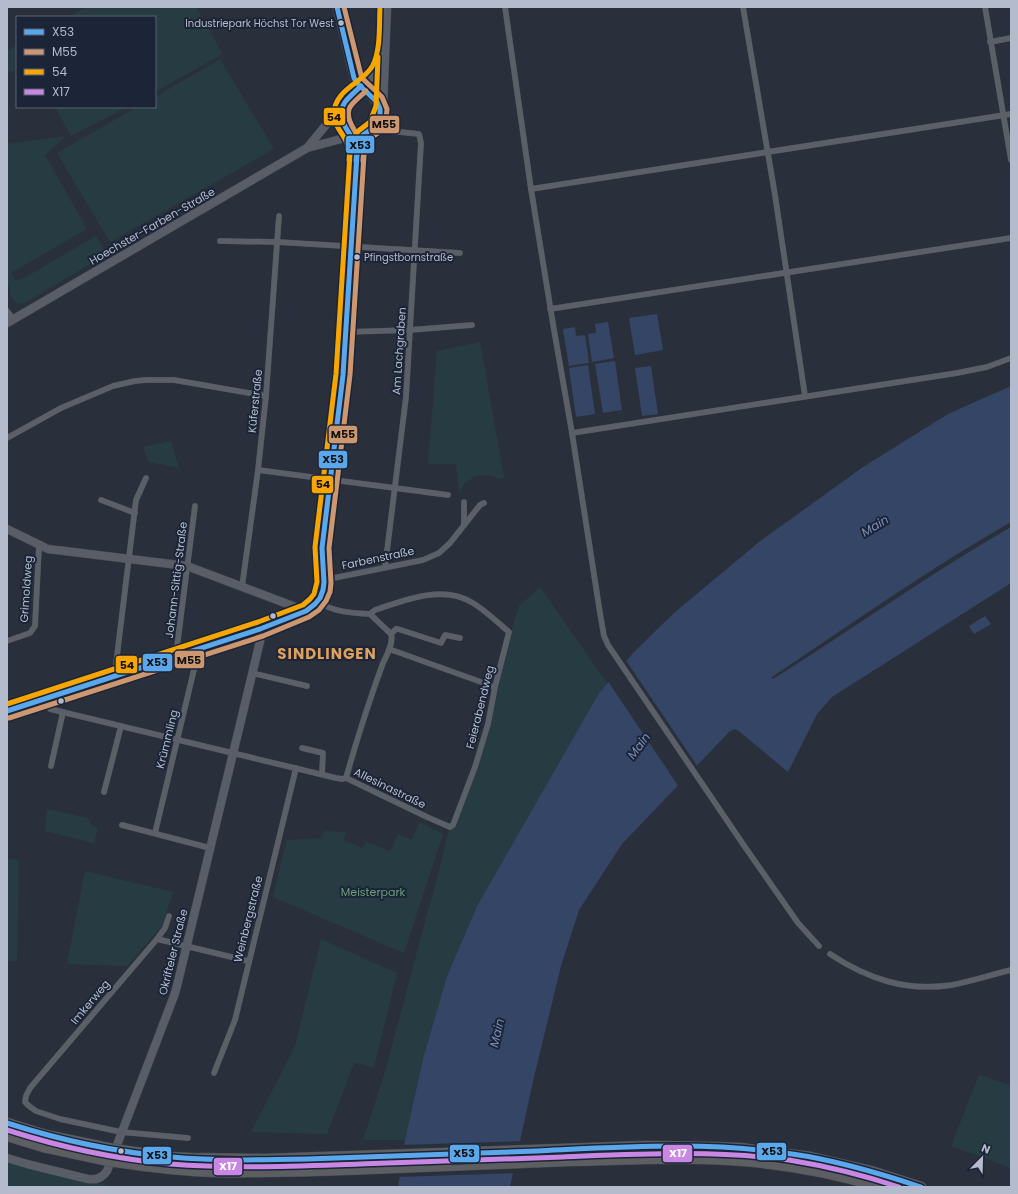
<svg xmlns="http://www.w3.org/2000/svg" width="1018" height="1194" font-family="Poppins,sans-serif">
<rect width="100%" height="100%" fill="#2a303b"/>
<g fill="#263b42">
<path d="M86,7H196L223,54L155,92V17H68Z"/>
<path d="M17,45V71L7,72V51Z"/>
<path d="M220,59L274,149L110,242L57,153L137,107H155V97Z"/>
<path d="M55,107H127L71,136Z"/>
<path d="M66,136L45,155L87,229L11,273L16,281L31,274L96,236L107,254L23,304L16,303L10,295V287L7,283V144Z"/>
<path d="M480,342L504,477L498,479L489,475L476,476L465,483L459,493L456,464H428L437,351Z"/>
<path d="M171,441L179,468L149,462L143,447Z"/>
<path d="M540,587L607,683L599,693L477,906L447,976L423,1059L405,1140H363L385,1072L426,918L437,879L449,829L465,799L511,632L519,606Z"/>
<path d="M47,809L88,818L92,826L98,828L94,843L45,831Z"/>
<path d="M420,822L443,834L404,953L273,897L284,850L287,840L321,838L324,831L346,832L344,840L362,848L367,842L390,851L398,834L412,840Z"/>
<path d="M7,859L19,860L17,961H7Z"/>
<path d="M85,871L173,892L162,926L127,966L67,964Z"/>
<path d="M321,939L397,973L374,1067L354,1063L327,1134L251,1132L295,1046Z"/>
<path d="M979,1075L1011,1085V1168L951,1146Z"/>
<path d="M7,1159L51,1174L117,1187H7Z"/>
</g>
<g fill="#344566">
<path d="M657,314L663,350L635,355L629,318Z"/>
<path d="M608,322L614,358L592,362L588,334L596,333L595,324Z"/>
<path d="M575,327L576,336L585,335L589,363L569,366L563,329Z"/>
<path d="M615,361L622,410L603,413L595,364Z"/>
<path d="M588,365L595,414L576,417L569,368Z"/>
<path d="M651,366L658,414L642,416L635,368Z"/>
<path d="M1011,386V522C929,569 851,624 772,677V679H773C853,629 929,574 1011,527V583L832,697L817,714L788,772L740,732L735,729L730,731L622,844L579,910L561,966L534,1077L510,1187H398L405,1140L423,1059L447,976L477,906L599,693L634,652L674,613L759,542L863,467L948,414Z"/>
<path d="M985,616L991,624L974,634L969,626Z"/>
</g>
<g fill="#2a303b">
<path d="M625,659L698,767L679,787L607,680Z"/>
<path d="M522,1141L515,1173L397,1177L402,1145Z"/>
</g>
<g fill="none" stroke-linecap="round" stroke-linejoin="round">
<g stroke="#464b53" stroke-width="6">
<g id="street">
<path d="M505,7L531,189L554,330L572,433L600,613L604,636L608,645L745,847L798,923L819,946"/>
<path d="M743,7L775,195L805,396"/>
<path d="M985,7L1011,160"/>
<path d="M990,42L1011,38"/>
<path d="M376,126L381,130L419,134L421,143L406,397L385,567"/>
<path d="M531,189L1011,114"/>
<path d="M220,241L277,242L460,253"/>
<path d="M550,309L1011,238"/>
<path d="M7,311L13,319"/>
<path d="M345,332L410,330L472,325"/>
<path d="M572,433L957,373L987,367L1011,358"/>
<path d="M7,438L61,408L113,386L135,381L146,380H174L266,396"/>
<path d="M258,470L448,495"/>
<path d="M101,500L135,513"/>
<path d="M464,502V525"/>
<path d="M324,580L423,560L439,553L450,543L480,505L484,503"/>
<path d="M242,587L258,470L266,396L279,216"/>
<path d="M318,602C334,612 351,613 370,614L391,634C394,642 387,655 383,663C369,701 357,739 346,778"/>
<path d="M391,634L396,629H398L441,643L445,635L460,638"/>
<path d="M7,641L30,633L35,626L39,546"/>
<path d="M389,649L495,687"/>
<path d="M178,656L177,647L195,506"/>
<path d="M252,673L307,686"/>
<path d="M122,674L116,664L136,500L146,478"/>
<path d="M44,699L50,709L336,778L342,779L346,778L427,817L450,827L453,825L475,767L488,724L495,687L509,632C497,622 486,611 473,603C443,584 405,600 375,610L370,614"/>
<path d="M7,711L260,629"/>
<path d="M302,748L323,753L322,774"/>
<path d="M51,766L63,712"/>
<path d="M104,792L121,726"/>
<path d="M122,825L210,848"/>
<path d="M155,833L197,657V649"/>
<path d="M169,916L165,928L157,939L30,1088L26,1096L25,1102L29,1106L36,1111L60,1119L121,1132L188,1138"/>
<path d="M157,939L248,961"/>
<path d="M830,954C868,979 906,992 952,985C972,981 991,975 1011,970"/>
<path d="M214,1073L235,1020L296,768"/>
</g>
</g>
<g stroke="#464b53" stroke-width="9">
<g id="secondary">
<path d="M337,7L354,78C362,92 379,97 380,115"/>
<path d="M343,106C338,118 346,126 351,136C353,141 355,147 357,152"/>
<path d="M307,148L344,103L361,86L375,74L381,62L382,56"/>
<path d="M7,323L307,148L341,139L363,135L372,130L378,125L383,107L387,7"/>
<path d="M7,529L48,549L187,566L306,611"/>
<path d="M7,1158L27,1164L88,1179C97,1180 102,1178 107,1171L174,996L177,986L250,683L261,637V633L260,629C275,623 308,615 318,602C321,598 323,592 323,588C325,574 321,561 322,548L343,375L357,154L363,135"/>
</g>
</g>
<g stroke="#474c56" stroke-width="11">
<g id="highway">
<path d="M7,1123L46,1135L108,1148"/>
<path d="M7,1136L43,1147L104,1160"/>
<path d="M121,1150L170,1157L191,1158L264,1159L647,1146L711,1147L740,1148L811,1157L871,1171L921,1187"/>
<path d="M116,1162C149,1167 182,1171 216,1172C267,1173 319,1171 370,1169C437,1166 503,1164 570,1161C623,1160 676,1157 728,1160C779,1163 831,1172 880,1187"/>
</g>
</g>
<use href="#street" stroke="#5b5f68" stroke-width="5.5"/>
<use href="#secondary" stroke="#595d67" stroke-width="8"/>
<use href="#highway" stroke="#5c5e62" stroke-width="10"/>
<g stroke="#474c56" stroke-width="11" stroke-linecap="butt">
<g id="highway-bridge">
<path d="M108,1148L121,1150"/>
<path d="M104,1160L116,1162"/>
</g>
</g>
<use href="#highway-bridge" stroke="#5c5e62" stroke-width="10"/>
<g stroke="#1c2537" stroke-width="8">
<g id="bus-1">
<path d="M356,161C356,158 357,155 357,152C356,134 332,122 345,102C350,96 356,91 361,86"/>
<path d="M7,711L260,629L306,611L315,604L320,598L323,590L324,582L322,548L343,375L357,154L363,135L376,126L380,118V109L377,102L357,83L354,78L337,7"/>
<path d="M7,1123C60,1140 115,1152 171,1157C216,1161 262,1160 307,1159C384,1156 461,1154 537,1151C622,1147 707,1141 792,1154C836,1160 879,1173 921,1187"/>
</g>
</g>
<g stroke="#1c2537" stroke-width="8">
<g id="bus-2">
<path d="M363,161C363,157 364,153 364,148C361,136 343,121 350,107C354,101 361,96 366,91"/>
<path d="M9,718L263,636L309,617L319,610L326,601L330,592L331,583L329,548L350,375L364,155L369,139L381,131L386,121L387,109L382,97L363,79L361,75L344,7"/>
</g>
</g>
<g stroke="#1c2537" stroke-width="8">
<g id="bus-3">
<path d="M349,160L350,150L357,132L370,122L376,106L378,57"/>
<path d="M7,704L258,622L303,605L310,599L314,594L317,582L315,547L336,374L350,153C348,148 347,143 345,139C340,130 334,124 334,114C334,89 364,83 373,65C381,48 379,25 380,7"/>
</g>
</g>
<g stroke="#1c2537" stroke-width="8">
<path id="bus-4" d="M7,1130C60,1147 115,1159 170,1164C234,1169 297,1166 360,1164C428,1162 496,1159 563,1157C639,1154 714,1150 789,1160C826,1166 863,1175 899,1187"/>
</g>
<use href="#bus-1" stroke="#5aa8eb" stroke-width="5"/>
<use href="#bus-2" stroke="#cd976f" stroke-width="5"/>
<use href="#bus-3" stroke="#f7a600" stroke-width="5"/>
<use href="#bus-4" stroke="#c787e3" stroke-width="5"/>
</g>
<g fill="#b4bbcc" stroke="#1c2537" stroke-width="1.5">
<circle cx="341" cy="23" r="3.5"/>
<circle cx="357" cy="257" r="3.5"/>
<circle cx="273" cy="616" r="3.5"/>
<circle cx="61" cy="701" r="3.5"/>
<circle cx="121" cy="1151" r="3.5"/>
</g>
<g text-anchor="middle" stroke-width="4" stroke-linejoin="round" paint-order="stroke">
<g font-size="10" fill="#b4bbcc" stroke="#1c2537" text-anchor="end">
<text x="334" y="27">Industriepark Höchst Tor West</text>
<text x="364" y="261" text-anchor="start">Pfingstbornstraße</text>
</g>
<g font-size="11" fill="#b4bbcc" stroke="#1c2537">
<text transform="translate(152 226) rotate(-30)" y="4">Hoechster-Farben-Straße</text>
<text transform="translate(399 351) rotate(-86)" y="4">Am Lachgraben</text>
<text transform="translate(255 401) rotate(-84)" y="4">Küferstraße</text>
<text transform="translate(378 558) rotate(-12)" y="4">Farbenstraße</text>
<text transform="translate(176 580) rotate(-83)" y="4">Johann-Sittig-Straße</text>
<text transform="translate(26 589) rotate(-86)" y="4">Grimoldweg</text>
<text transform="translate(480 707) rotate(-76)" y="4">Feierabendweg</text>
<text transform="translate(167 739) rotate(-76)" y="4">Krümmling</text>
<text transform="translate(390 788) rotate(26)" y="4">Allesinastraße</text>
<text transform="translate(248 919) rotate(-76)" y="4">Weinbergstraße</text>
<text transform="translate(173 952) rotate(-76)" y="4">Okrifteler Straße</text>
<text transform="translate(90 1002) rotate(-50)" y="4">Imkerweg</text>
</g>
<g font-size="11" fill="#699f7a" stroke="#1c2537">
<text x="373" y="896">Meisterpark</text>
</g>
<g font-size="12" font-style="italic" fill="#798eb6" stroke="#1c2537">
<text transform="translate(875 526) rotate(-31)" y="4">Main</text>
<text transform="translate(639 746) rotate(-53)" y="4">Main</text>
<text transform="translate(497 1033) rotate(-77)" y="4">Main</text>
</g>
<g font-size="15" font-weight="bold" letter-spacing="1" fill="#dfa05c" stroke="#1c2537">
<text x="327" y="659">SINDLINGEN</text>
</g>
</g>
<g stroke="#1c2537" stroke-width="1.5">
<rect x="323" y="107" width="23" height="19" rx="4" fill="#f7a600"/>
<rect x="369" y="115" width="31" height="19" rx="4" fill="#cd976f"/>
<rect x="345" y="135" width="30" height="19" rx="4" fill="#5aa8eb"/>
<rect x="328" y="425" width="30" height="19" rx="4" fill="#cd976f"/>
<rect x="318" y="450" width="30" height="19" rx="4" fill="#5aa8eb"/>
<rect x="311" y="475" width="23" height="19" rx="4" fill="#f7a600"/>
<rect x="174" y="650" width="31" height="19" rx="4" fill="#cd976f"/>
<rect x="142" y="653" width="31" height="19" rx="4" fill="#5aa8eb"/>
<rect x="115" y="655" width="23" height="19" rx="4" fill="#f7a600"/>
<rect x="756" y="1142" width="31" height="19" rx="4" fill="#5aa8eb"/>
<rect x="449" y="1144" width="31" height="19" rx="4" fill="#5aa8eb"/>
<rect x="662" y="1144" width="31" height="19" rx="4" fill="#c787e3"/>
<rect x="142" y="1146" width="30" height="19" rx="4" fill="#5aa8eb"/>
<rect x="213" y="1157" width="30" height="19" rx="4" fill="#c787e3"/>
</g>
<g font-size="11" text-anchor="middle" font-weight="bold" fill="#fff">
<text x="678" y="1157">X17</text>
<text x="228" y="1170">X17</text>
</g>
<g font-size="11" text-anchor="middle" font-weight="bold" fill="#111">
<text x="334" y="121">54</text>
<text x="384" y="128">M55</text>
<text x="360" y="149">X53</text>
<text x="343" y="438">M55</text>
<text x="333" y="463">X53</text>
<text x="323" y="488">54</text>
<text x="189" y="664">M55</text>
<text x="157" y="666">X53</text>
<text x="127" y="669">54</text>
<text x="772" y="1155">X53</text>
<text x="464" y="1157">X53</text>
<text x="157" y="1159">X53</text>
</g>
<rect width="1018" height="1194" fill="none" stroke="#b4bbcc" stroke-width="16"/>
<rect x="16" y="16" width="140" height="92" fill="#1c2537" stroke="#596173"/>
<rect x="24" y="29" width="20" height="6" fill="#5aa8eb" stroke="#596173"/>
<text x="52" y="36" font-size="12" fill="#b4bbcc">X53</text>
<rect x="24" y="49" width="20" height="6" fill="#cd976f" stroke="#596173"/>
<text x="52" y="56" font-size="12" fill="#b4bbcc">M55</text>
<rect x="24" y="69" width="20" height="6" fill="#f7a600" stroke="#596173"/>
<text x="52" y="76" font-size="12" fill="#b4bbcc">54</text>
<rect x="24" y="89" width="20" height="6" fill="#c787e3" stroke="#596173"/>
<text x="52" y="96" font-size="12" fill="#b4bbcc">X17</text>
<g transform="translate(982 1158) rotate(23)" stroke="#1c2537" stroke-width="3" paint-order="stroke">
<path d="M0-3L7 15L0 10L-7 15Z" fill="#b4bbcc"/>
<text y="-6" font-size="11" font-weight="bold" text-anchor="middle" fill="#b4bbcc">N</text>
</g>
</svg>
